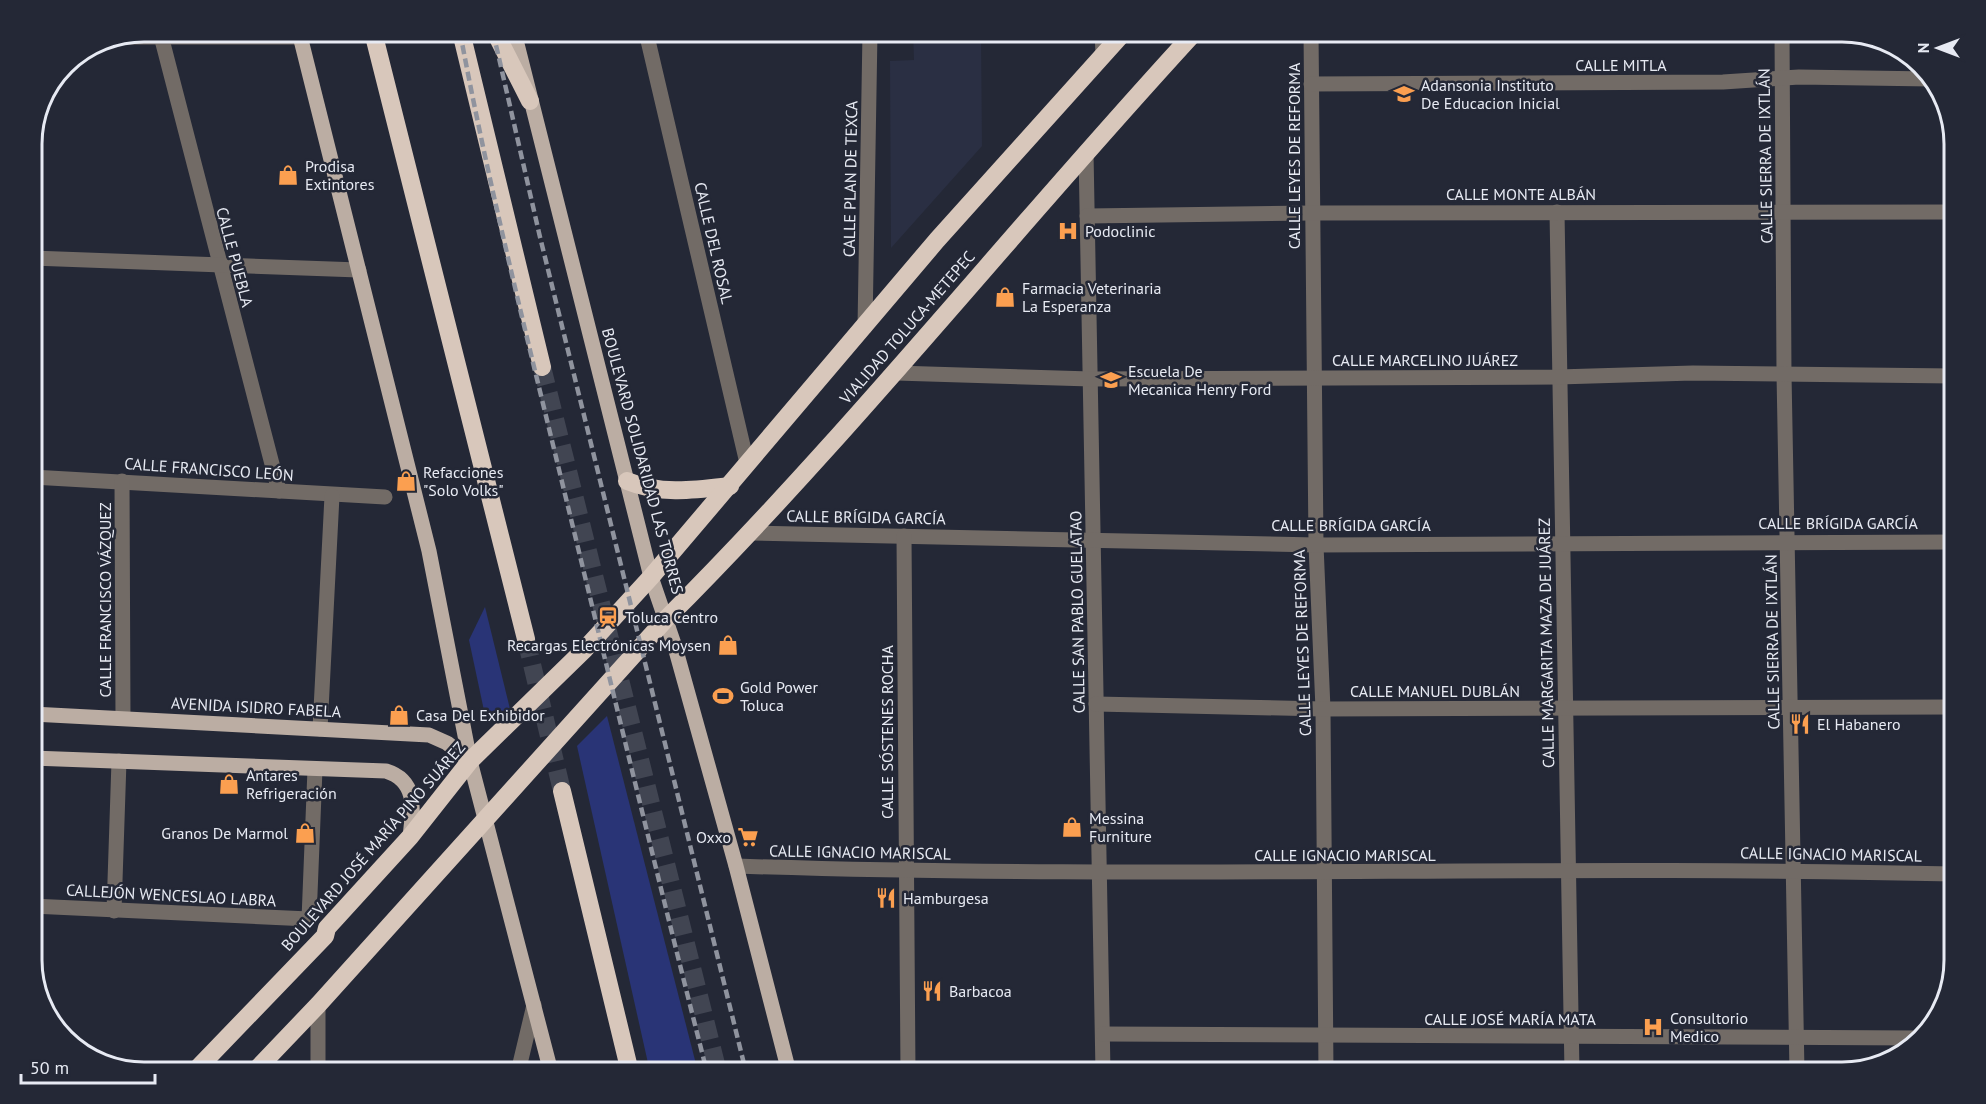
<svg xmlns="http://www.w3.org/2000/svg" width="1986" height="1104" font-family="'PT Sans',sans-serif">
<rect width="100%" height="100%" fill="#242836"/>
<path fill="#2a2f43" d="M913,32H981L982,146L891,248L890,61L914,60Z"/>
<g fill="#293476">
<path d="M485,607L510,709L486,720L469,640Z"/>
<path d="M607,716L698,1072H650L577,746Z"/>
</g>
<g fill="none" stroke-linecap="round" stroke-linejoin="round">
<g stroke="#414552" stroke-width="18" stroke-dasharray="18 9" stroke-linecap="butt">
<path d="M542,367L718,1072"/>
<path d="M526,639L562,791"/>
</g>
<g stroke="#726b66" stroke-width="15">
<path d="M160,32L279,491"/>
<path d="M646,32L747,463"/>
<path d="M1102,32L1103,54"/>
<path d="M1311,32L1316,545L1323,709L1326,1072"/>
<path d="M1782,32L1784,374L1797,1072"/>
<path d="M116,37H301"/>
<path d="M1311,84L1723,82L1799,77L1931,79"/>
<path d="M1086,152L1103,1072"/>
<path d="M1557,212L1572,1072"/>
<path d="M1087,216L1312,213L1954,212"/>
<path d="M32,258L359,270"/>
<path d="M865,327L870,32"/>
<path d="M896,373L1091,379L1558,377L1693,373L1954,376"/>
<path d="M32,477L385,497"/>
<path d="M122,481L123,718"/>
<path d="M749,533L1316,545L1954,542"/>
<path d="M904,536L908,1072"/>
<path d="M1096,704L1323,709L1954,707"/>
<path d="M320,729L332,496"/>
<path d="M736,866C1142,880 1548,864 1954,874"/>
<path d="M32,906L309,919L315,769"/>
<path d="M114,911L119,761"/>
<path d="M1103,1034L1917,1038"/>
<path d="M318,1072V1005"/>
<path d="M518,1072L534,1005"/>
</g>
<g stroke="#bbada3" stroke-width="15">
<path d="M299,32L429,551L470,761L551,1072"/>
<path d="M514,32L651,577L675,647L736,866L789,1072"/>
<path d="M32,714L429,735L447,743L470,761"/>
<path d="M32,758L386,771C418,781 413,810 410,837"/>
</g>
<g stroke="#d8c7bb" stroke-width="18">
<path d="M373,32L526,639"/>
<path d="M461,32L542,367"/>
<path d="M495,32L530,101"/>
<path d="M627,481C661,495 695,490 730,486"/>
<path d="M562,791L630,1072"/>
<path d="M194,1072L325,936L327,928L410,837L470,761L585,649L651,577L937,240L1124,32"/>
<path d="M254,1072L318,1005L665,620C852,433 1016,226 1195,32"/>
</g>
<g stroke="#8f939e" stroke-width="4.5" stroke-dasharray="9 4.5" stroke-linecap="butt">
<path d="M460,32C488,183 526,333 562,482C610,679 657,876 707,1072"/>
<path d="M493,32L540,237L746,1072"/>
</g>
</g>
<defs>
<g id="school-bare" transform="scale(1.62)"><path d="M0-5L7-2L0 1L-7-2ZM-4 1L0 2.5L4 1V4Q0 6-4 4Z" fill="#fb9f50" stroke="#242836" stroke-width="2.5" paint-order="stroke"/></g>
<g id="shop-bare" transform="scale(1.62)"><path d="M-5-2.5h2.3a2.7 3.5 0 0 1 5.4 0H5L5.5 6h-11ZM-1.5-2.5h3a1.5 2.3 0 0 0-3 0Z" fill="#fb9f50" stroke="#242836" stroke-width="2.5" paint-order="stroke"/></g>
<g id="hospital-bare" transform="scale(1.62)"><path d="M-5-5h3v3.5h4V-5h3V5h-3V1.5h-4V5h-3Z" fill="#fb9f50" stroke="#242836" stroke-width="2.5" paint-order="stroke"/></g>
<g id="university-bare" transform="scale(1.62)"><path d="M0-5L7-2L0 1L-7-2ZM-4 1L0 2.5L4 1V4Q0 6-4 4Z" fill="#fb9f50" stroke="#242836" stroke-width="2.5" paint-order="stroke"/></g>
<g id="station-bare" transform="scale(1.62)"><path d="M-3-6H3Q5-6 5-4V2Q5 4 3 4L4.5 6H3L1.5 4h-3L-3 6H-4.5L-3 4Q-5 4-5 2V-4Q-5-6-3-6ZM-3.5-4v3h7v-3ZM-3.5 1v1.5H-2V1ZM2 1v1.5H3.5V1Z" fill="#fb9f50" stroke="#242836" stroke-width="2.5" paint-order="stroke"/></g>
<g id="stadium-bare" transform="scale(1.62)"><path d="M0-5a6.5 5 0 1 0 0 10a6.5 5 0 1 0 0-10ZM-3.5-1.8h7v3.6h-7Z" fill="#fb9f50" stroke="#242836" stroke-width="2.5" paint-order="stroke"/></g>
<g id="restaurant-bare" transform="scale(1.62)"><path d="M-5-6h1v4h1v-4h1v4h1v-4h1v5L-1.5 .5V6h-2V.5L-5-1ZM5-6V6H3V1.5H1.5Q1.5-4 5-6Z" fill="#fb9f50" stroke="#242836" stroke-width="2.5" paint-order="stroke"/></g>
<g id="supermarket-bare" transform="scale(1.62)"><path d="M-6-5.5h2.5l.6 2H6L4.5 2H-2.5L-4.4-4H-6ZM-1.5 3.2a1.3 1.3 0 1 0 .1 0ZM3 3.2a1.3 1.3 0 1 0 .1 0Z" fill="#fb9f50" stroke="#242836" stroke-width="2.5" paint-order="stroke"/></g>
</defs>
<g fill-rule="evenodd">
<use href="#school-bare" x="1404" y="94"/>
<use href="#shop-bare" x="288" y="175"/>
<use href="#hospital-bare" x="1068" y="231"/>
<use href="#shop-bare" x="1005" y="297"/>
<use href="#university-bare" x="1111" y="380"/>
<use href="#shop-bare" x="406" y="481"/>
<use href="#station-bare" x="608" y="617"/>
<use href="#shop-bare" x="728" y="645"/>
<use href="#stadium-bare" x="723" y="696"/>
<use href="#shop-bare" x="399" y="715"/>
<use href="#restaurant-bare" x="1800" y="724"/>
<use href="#shop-bare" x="229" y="784"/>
<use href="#shop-bare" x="1072" y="827"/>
<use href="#shop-bare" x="305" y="833"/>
<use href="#supermarket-bare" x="748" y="837"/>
<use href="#restaurant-bare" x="886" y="898"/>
<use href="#restaurant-bare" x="932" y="991"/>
<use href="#hospital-bare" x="1653" y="1027"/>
</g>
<g text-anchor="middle" stroke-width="5" stroke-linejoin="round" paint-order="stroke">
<g font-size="16" fill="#e7eaf3" stroke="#242836">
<text x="1621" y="71">CALLE MITLA</text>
<text transform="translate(1294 156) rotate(-90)" y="6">CALLE LEYES DE REFORMA</text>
<text transform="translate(1765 156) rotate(-91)" y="6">CALLE SIERRA DE IXTLÁN</text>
<text transform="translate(850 179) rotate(-89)" y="6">CALLE PLAN DE TEXCA</text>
<text x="1521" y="200">CALLE MONTE ALBÁN</text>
<text transform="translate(714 243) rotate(77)" y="6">CALLE DEL ROSAL</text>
<text transform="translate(235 257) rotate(75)" y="6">CALLE PUEBLA</text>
<text transform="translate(907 327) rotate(-49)" y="6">VIALIDAD TOLUCA-METEPEC</text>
<text x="1425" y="366">CALLE MARCELINO JUÁREZ</text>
<text transform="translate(643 461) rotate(75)" y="6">BOULEVARD SOLIDARIDAD LAS TORRES</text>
<text transform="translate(209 469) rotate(4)" y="6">CALLE FRANCISCO LEÓN</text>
<text transform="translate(866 517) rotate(1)" y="6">CALLE BRÍGIDA GARCÍA</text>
<text x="1838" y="529">CALLE BRÍGIDA GARCÍA</text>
<text x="1351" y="531">CALLE BRÍGIDA GARCÍA</text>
<text transform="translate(105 600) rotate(-90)" y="6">CALLE FRANCISCO VÁZQUEZ</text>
<text transform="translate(1077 612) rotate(-91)" y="6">CALLE SAN PABLO GUELATAO</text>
<text transform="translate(1772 642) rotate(-91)" y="6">CALLE SIERRA DE IXTLÁN</text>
<text transform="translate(1302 643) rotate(-92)" y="6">CALLE LEYES DE REFORMA</text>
<text transform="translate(1546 643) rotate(-91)" y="6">CALLE MARGARITA MAZA DE JUÁREZ</text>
<text x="1435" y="697">CALLE MANUEL DUBLÁN</text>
<text transform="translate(256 707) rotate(3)" y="6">AVENIDA ISIDRO FABELA</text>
<text transform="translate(887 732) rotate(-90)" y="6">CALLE SÓSTENES ROCHA</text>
<text transform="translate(373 846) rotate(-49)" y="6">BOULEVARD JOSÉ MARÍA PINO SUÁREZ</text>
<text transform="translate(860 852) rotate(1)" y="6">CALLE IGNACIO MARISCAL</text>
<text transform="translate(1831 854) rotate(1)" y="6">CALLE IGNACIO MARISCAL</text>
<text x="1345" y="861">CALLE IGNACIO MARISCAL</text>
<text transform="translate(171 895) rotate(3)" y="6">CALLEJÓN WENCESLAO LABRA</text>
<text x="1510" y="1025">CALLE JOSÉ MARÍA MATA</text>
</g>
<g font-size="16" fill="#e7eaf3" stroke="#242836" text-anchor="start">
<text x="1421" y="91">Adansonia Instituto<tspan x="1421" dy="18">De Educacion Inicial</tspan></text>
<text x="305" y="172">Prodisa<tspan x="305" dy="18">Extintores</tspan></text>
<text x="1085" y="237">Podoclinic</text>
<text x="1022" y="294">Farmacia Veterinaria<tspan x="1022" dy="18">La Esperanza</tspan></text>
<text x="1128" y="377">Escuela De<tspan x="1128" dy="18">Mecanica Henry Ford</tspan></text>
<text x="423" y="478">Refacciones<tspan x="423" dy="18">"Solo Volks"</tspan></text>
<text x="625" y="623">Toluca Centro</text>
<text x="711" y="651" text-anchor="end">Recargas Electrónicas Moysen</text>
<text x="740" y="693">Gold Power<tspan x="740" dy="18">Toluca</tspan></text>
<text x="416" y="721">Casa Del Exhibidor</text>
<text x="1817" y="730">El Habanero</text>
<text x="246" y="781">Antares<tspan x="246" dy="18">Refrigeración</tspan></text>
<text x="1089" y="824">Messina<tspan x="1089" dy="18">Furniture</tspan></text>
<text x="288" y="839" text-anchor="end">Granos De Marmol</text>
<text x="731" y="843" text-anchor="end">Oxxo</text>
<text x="903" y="904">Hamburgesa</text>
<text x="949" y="997">Barbacoa</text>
<text x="1670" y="1024">Consultorio<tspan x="1670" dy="18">Medico</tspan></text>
</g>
</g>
<path d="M0 0H1986V1104H0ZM144 42H1842A102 102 0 0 1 1944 144V960A102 102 0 0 1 1842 1062H144A102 102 0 0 1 42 960V144A102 102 0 0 1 144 42Z" fill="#242836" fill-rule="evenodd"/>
<path fill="none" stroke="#e7eaf3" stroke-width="3" d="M144 42H1842A102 102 0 0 1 1944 144V960A102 102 0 0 1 1842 1062H144A102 102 0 0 1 42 960V144A102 102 0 0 1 144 42Z"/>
<g transform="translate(1938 48) rotate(270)" stroke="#242836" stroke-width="4.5" paint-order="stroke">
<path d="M0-4.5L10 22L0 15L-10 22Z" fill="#e7eaf3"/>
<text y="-9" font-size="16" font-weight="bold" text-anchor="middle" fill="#e7eaf3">N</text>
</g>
<path d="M21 1074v9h134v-9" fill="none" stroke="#e7eaf3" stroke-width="3"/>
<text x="30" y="1074" font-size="18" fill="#e7eaf3" stroke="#242836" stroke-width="4.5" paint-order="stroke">50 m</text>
</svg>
